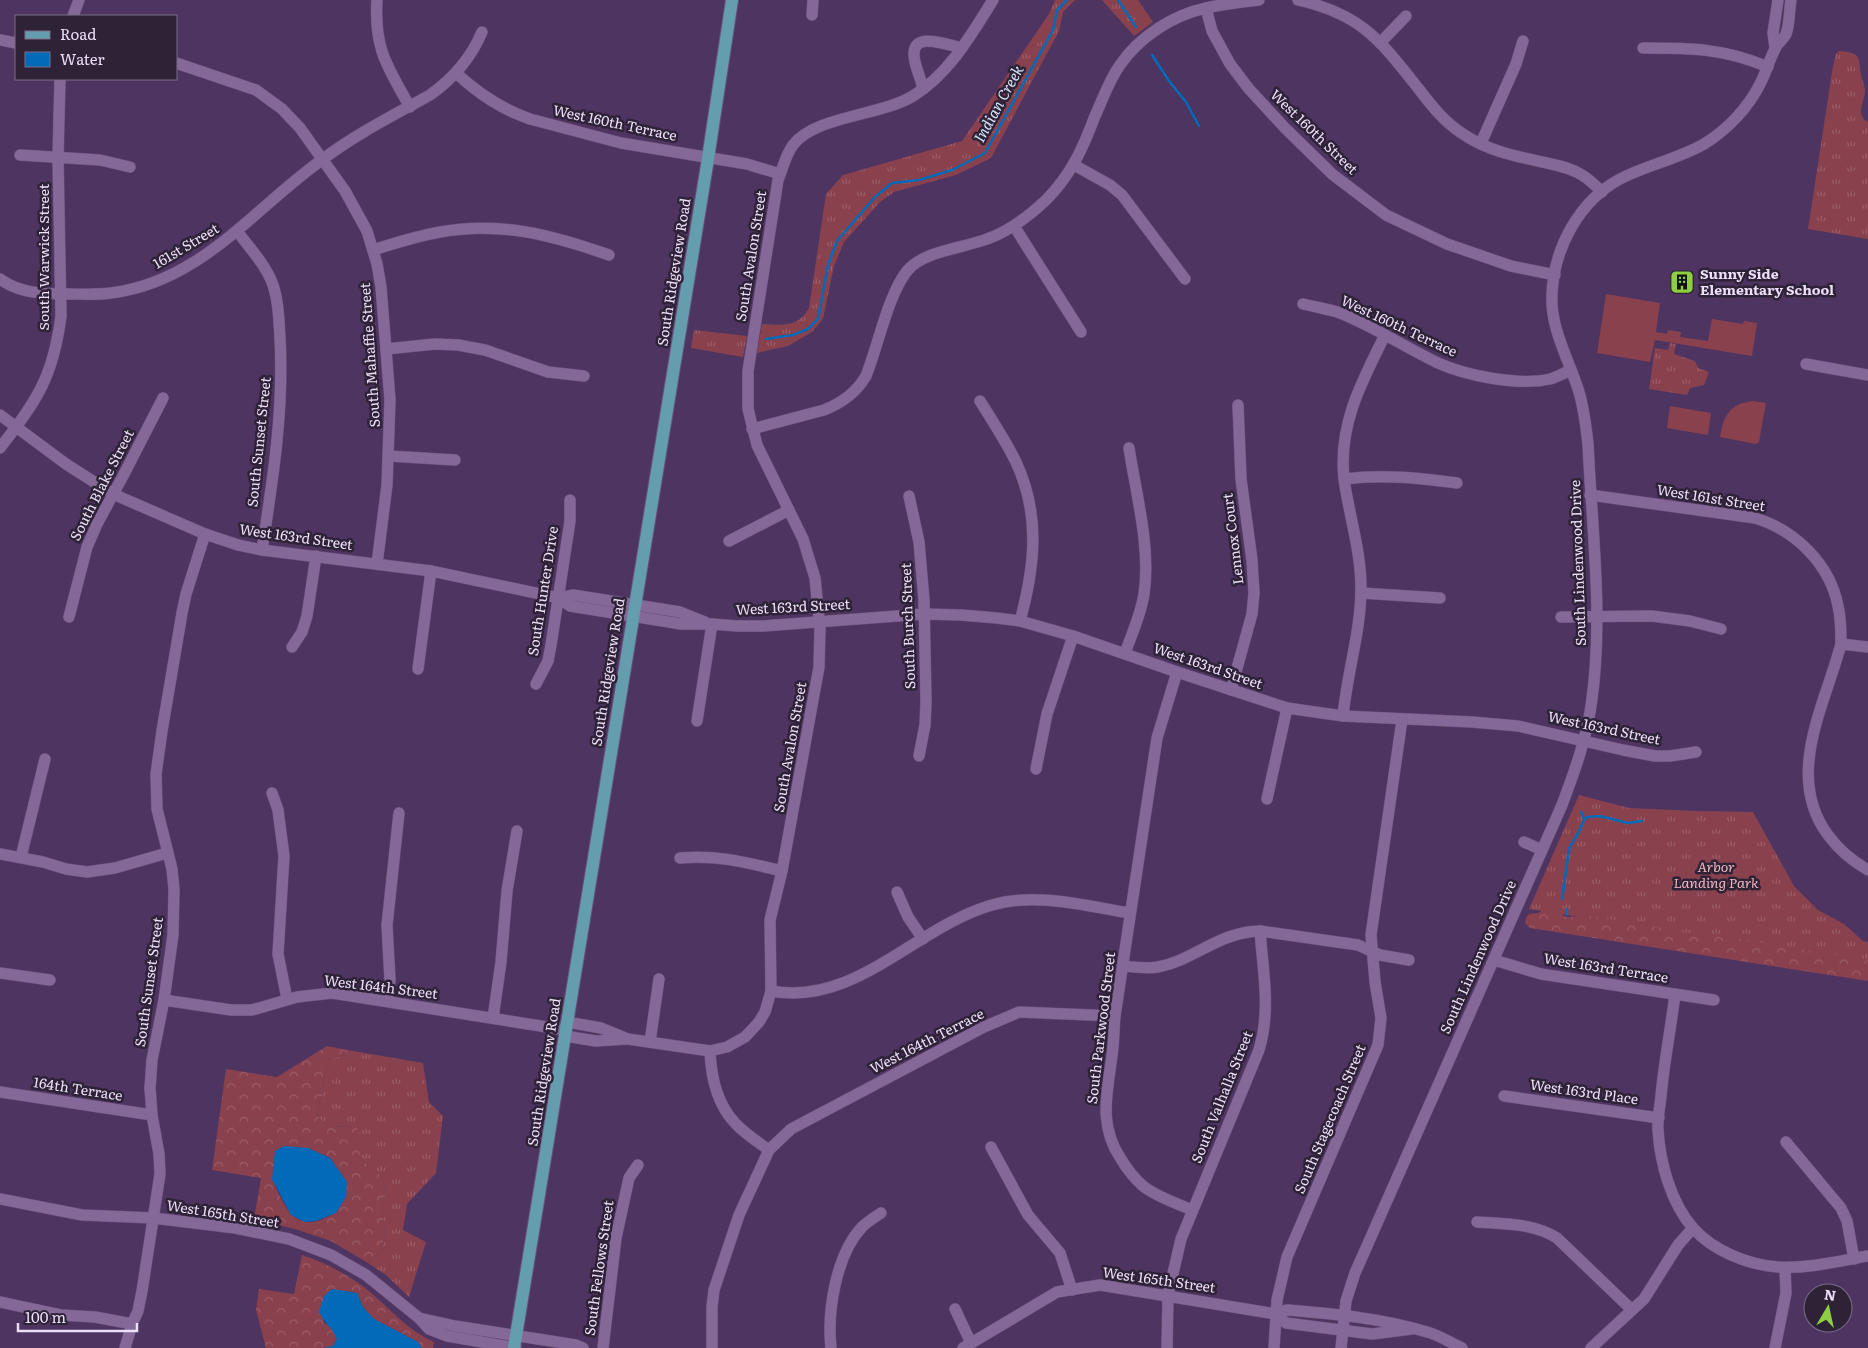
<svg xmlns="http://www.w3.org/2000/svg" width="1868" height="1348" font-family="Literata,serif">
<defs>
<pattern id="grass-tufts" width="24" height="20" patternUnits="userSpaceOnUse" patternTransform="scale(1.25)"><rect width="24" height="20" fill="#8a414e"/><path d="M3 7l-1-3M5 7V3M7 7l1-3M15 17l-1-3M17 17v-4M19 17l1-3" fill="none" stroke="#9b5c68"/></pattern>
<pattern id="forest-crowns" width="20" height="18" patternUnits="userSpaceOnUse" patternTransform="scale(1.25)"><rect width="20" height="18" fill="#8a414e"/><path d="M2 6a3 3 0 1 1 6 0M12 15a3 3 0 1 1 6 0" fill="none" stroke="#9b5c68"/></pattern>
</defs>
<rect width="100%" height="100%" fill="#4e3461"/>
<g fill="url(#grass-tufts)">
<path d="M1055,0H1075L1063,12L1059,31L991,158L956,175L894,192L880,202L844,242L834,266L823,319L812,332L788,346L757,353L762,324C782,325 798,328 809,308L826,194L843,175L962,141L1049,14Z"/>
<path d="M1102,0H1138L1153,22L1134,36Z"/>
<path d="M1839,51C1862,53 1858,56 1861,75C1862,80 1865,86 1865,90C1865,102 1854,114 1868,122V239L1808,229L1833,66L1836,54Z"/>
<path d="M694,330L747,336L743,357L691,348Z"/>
<path d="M1670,343L1676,344L1674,354L1695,361L1698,368L1709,372L1704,385L1690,388L1687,395L1649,389L1655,348L1668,350Z"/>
<path d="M1579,795L1629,808L1696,811L1753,812L1794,886L1818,910L1844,924L1863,941L1868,942V963L1529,909Z"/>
<path d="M347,1050L423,1063L429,1102L443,1116L436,1173L407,1204L403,1230L426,1242L409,1297L386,1275L368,1263L381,1251L386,1231L381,1209L386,1187L381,1176L359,1157L356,1127L328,1126L317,1116L328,1059L347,1055Z"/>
</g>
<g fill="url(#forest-crowns)" fill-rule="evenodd">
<path d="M1543,910L1559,913L1566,917L1588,916L1631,922L1682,932L1745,940L1868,960V981L1530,928L1525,923L1526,918L1529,914L1538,913Z"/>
<path d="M327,1046L347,1050V1055L328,1059L317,1116L328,1126L356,1127L364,1139L359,1157L381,1176L386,1187L381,1209L386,1231L381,1251L368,1263L331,1241L295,1229L254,1219L261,1178L212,1170L226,1069L277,1077ZM308,1148L330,1158L347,1182L336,1213C330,1215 324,1219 318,1221C291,1229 281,1198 272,1179Z"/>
<path d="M302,1255C323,1262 343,1272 361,1285C387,1304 403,1328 434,1342L433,1348H422L418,1342L374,1319L363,1307L357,1293L332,1289L323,1322L332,1328L337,1339L333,1346L323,1348H266L256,1310L259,1289L294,1294Z"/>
</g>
<g fill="#8a414e">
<path d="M1606,294L1660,303L1656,332L1667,334L1668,330L1681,332L1680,337L1708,341L1712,319L1743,324L1744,321L1757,323L1752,356L1655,340L1650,362L1597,353Z"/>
<path d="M1753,401L1766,403L1759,442L1756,444L1720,437C1724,415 1729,404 1753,401Z"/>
<path d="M1670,406L1711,413L1708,435L1667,428Z"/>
</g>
<g fill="#016bba">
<path d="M284,1146L308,1148L330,1158L347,1182L346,1197L336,1213L316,1221L305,1222L291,1215L272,1179L275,1151Z"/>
<path d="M332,1289L357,1293L363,1307L374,1319L418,1342L422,1348H323L333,1346L337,1339C332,1327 324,1323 319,1312L324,1296Z"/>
</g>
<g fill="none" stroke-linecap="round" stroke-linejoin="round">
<g stroke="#016bba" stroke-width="2.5">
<path d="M1118,0L1136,27"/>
<path d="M1152,55L1169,81L1186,102L1199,126"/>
<path d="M766,339L793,335L808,329L818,319L828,265L837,241L875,197L892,183L919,180L952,170L985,153L1053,30L1057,10L1067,0"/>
<path d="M1581,812L1584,819"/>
<path d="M1562,899L1569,849C1571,844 1573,842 1576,837C1580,831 1581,823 1587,817L1600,816L1628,823L1642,821"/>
<path d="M1567,909V915"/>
</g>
<g stroke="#685177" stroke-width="12">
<g id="minor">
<path d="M377,0C374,49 387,66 410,107"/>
<path d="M1298,0C1361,14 1380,40 1418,88C1431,105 1444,122 1463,134C1486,150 1514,156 1542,162C1555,165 1569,167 1582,175C1589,179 1596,186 1602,192"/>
<path d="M1206,8L1212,31L1230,64L1249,89L1285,128L1332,174L1386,215L1447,244L1511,266L1555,275"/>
<path d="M812,15L813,0"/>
<path d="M73,16L79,0"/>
<path d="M0,40L16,43"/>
<path d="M1380,43L1406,16"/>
<path d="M1643,48C1690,48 1723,48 1768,67"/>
<path d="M1775,48L1773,33L1778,0"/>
<path d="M176,63L256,90L282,109L300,128L345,191L367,231L377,264L381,287L390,400L387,485L377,564"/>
<path d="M456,73C479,94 501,109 530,119L621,143L747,164L780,174"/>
<path d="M923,89C921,79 917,71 915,62C907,29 945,44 962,48"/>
<path d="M1481,143L1516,64L1523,41"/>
<path d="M20,155L100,160L130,167"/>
<path d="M1074,165L1110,185L1122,195L1185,279"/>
<path d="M1014,226L1081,332"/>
<path d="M237,231C251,250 270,269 275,292C279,307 279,323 280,338C284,409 273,479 262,550"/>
<path d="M373,250C395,243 417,236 440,232C500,221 552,235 609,255"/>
<path d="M0,279C20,294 46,294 69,294C83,294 97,295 111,293C201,282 254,208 323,159C356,134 394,115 430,95C454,78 471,58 482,32"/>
<path d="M1303,304C1315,307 1328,309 1340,313C1374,327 1405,347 1438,363C1467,376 1519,386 1550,379C1557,377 1564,373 1571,370"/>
<path d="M386,349L435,344L458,345L485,350L548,372L584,376"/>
<path d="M1806,364L1868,375"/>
<path d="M980,401C992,420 1005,440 1015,460C1041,514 1035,566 1020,621"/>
<path d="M0,415L66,464L113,494L205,534L238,545L262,550L431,571L559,598L570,606L681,624H712L737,626H763L924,614L961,615L997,618L1020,621L1073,636L1177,672L1287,708L1343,716L1472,722L1518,726L1623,750L1655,756H1670L1696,752"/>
<path d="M752,429L824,410C842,403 856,393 866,376C878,346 888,295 907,271C923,251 964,248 987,239C1010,231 1028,217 1046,200C1071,175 1083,148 1095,116C1103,99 1109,80 1120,65C1139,37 1173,15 1206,8C1223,4 1241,2 1259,0"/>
<path d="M0,448C37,400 53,378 61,316L58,157L60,79"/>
<path d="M389,456L455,460"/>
<path d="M1344,479C1383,474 1419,478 1457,483"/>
<path d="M1590,495L1755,518C1795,530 1830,564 1838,606C1841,618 1841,631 1841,644L1868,647"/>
<path d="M909,496L919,542L924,600L926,701L925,725L919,756"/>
<path d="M729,541L789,510"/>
<path d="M1361,593L1440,598"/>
<path d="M559,598L573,595L680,612L705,622"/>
<path d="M69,617L87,547L97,524L123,476L163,398"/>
<path d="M1561,617L1652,616L1690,621L1721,629"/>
<path d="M1841,644C1825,705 1784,776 1828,835C1839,850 1852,861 1868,870"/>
<path d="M292,647L302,632L307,616L316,556"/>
<path d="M1125,653C1132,634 1141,614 1144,594C1151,548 1136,494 1129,448"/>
<path d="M418,669L431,571"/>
<path d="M1177,672L1157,738L1115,1016C1114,1026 1114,1037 1113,1047C1109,1088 1096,1122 1121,1159C1127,1169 1135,1179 1143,1186C1157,1197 1176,1203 1192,1210"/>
<path d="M536,684L548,661L551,645L570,521V500"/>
<path d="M1231,690L1252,614L1254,593L1252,560L1241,479L1238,405"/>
<path d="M1343,716C1347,673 1361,631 1361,588C1361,551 1349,515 1344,479C1338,425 1362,381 1385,335"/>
<path d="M697,721L712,624"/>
<path d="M1036,769L1047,714L1073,636"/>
<path d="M272,793L278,810L284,856L278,954L287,999"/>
<path d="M1267,799L1287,708"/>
<path d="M1524,842L1542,850"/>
<path d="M0,854L43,862L66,869L87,872L115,868L167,853"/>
<path d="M21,857L45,759"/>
<path d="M680,858C720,855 744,862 782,871"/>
<path d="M897,892L908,917L923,939"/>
<path d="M1494,960L1541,974L1714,1000"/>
<path d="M1123,966C1134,967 1146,969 1158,967C1195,960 1218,932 1260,931L1358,945L1380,955L1409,960"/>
<path d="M0,973L50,980"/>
<path d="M771,991C855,1007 917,926 992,905C1036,892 1086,906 1130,913"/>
<path d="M1675,994C1671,1028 1664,1062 1661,1096C1660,1107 1657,1119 1658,1130C1660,1163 1671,1203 1693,1228C1713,1251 1749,1265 1778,1267C1807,1269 1839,1261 1868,1256"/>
<path d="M164,1000L231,1010H252L297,997L332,993L566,1030"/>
<path d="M387,1001L390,980L387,925L399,813"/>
<path d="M493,1018L501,962L507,891L517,831"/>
<path d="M567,1022L601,1028L628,1039L710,1051L727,1047L745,1037L759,1022L765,1012L771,991L770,920L782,871L819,667L820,629L815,578L803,539L757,445L748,409V371L778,180C783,168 785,156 793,145C815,116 880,116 913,96C949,74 971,35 993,0"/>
<path d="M565,1036L596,1041L626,1039"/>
<path d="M650,1042L659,979"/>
<path d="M710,1051C711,1077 717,1104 735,1123C745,1134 758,1142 769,1150"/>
<path d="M0,1092L152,1115"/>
<path d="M1504,1096L1659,1118"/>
<path d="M1786,1142L1841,1208L1847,1221L1854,1259"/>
<path d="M991,1147L1028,1215L1060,1253L1072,1290"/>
<path d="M0,1199L82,1215L153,1218L235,1228L289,1239L331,1255L366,1275L419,1318L429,1329L447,1336L516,1348"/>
<path d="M1477,1222C1505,1224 1533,1223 1557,1238L1632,1310"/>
<path d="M0,1302L61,1315L95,1317L132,1324"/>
<path d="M955,1309L971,1343"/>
<path d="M419,1318L455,1326L576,1345L583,1348"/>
<path d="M1412,1329L1372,1334L1286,1323L1276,1314L1287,1310C1334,1314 1382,1318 1427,1332C1439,1335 1451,1343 1462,1348"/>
<path d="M125,1348L132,1324L138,1311L142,1291L160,1174L159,1154L152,1115L150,1088L152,1060L164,1000L173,935L174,889L172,869L157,809L156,774L162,731L182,613L186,594L205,534"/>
<path d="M603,1348L616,1238L629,1178L638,1165"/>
<path d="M712,1348V1307L714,1290L739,1215L769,1150L791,1129L984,1027L1019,1012L1115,1016"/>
<path d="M831,1348C827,1311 836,1255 862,1227C867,1222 875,1217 881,1213"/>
<path d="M963,1348L1057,1292L1100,1285L1276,1314"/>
<path d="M1167,1348L1168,1295L1181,1239L1259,1050C1271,1010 1263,972 1260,931"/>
<path d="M1274,1348L1277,1300L1287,1257L1378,1045L1381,1018L1375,982L1371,935L1402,720"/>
<path d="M1341,1348L1346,1301L1355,1273L1562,805C1574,773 1586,740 1591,706C1604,620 1592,531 1588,444C1586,426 1584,409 1579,392C1569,359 1550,329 1552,294C1554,248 1579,201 1620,179C1647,165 1678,159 1704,144C1727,130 1748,108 1760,84C1766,73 1769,60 1775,49C1777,43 1784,39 1786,34C1790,24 1789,10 1791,0"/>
<path d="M1591,1348L1644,1299L1678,1245L1693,1228"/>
<path d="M1775,1348L1786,1293L1785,1268"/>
</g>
</g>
<g stroke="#685177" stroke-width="14">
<path id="major" d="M514,1348L707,165L732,0"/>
</g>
<use href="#minor" stroke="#846898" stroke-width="11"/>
<use href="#major" stroke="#649eae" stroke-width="12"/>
</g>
<defs>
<g id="building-square" transform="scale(1.25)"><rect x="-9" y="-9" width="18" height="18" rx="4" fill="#8fcd41" stroke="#2e2237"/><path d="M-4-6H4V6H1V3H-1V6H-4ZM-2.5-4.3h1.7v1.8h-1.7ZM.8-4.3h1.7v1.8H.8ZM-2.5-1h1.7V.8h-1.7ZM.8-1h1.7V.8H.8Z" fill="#111"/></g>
</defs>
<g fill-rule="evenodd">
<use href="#building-square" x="1682" y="282"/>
</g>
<g text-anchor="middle" stroke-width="5" stroke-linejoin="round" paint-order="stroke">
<g font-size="14" fill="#eddef9" stroke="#2e2237">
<text transform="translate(615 123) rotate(12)" y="5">West 160th Terrace</text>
<text transform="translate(1314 132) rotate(44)" y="5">West 160th Street</text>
<text transform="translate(186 246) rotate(-31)" y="5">161st Street</text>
<text transform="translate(751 256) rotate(-81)" y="5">South Avalon Street</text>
<text transform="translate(44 257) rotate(-90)" y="5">South Warwick Street</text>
<text transform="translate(674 272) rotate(-81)" y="5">South Ridgeview Road</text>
<text transform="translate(1399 326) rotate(25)" y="5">West 160th Terrace</text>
<text transform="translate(370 355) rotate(-94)" y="5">South Mahaffie Street</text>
<text transform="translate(259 442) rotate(-84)" y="5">South Sunset Street</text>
<text transform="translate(102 485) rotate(-63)" y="5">South Blake Street</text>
<text transform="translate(1711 498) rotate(9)" y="5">West 161st Street</text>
<text transform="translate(296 537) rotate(8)" y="5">West 163rd Street</text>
<text transform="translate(1233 539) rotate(-97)" y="5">Lennox Court</text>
<text transform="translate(1578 563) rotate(-92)" y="5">South Lindenwood Drive</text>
<text transform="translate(543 591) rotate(-81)" y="5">South Hunter Drive</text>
<text transform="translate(793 607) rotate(-3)" y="5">West 163rd Street</text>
<text transform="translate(908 626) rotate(-92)" y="5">South Burch Street</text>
<text transform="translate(1208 666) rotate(19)" y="5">West 163rd Street</text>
<text transform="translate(608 672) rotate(-81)" y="5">South Ridgeview Road</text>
<text transform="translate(1604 728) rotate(12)" y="5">West 163rd Street</text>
<text transform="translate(790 747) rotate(-80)" y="5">South Avalon Street</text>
<text transform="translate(1478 957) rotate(-66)" y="5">South Lindenwood Drive</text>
<text transform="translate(1606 968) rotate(9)" y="5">West 163rd Terrace</text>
<text transform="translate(149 982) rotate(-82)" y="5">South Sunset Street</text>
<text transform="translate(381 987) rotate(7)" y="5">West 164th Street</text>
<text transform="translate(1101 1028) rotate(-83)" y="5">South Parkwood Street</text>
<text transform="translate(927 1041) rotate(-27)" y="5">West 164th Terrace</text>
<text transform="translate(544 1072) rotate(-81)" y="5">South Ridgeview Road</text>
<text transform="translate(78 1089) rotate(9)" y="5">164th Terrace</text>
<text transform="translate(1584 1092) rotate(8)" y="5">West 163rd Place</text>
<text transform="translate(1222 1097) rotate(-68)" y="5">South Valhalla Street</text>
<text transform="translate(1330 1119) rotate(-67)" y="5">South Stagecoach Street</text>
<text transform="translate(223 1214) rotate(9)" y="5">West 165th Street</text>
<text transform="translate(599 1268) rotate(-82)" y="5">South Fellows Street</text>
<text transform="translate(1159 1280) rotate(8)" y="5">West 165th Street</text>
</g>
<g font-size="14" font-weight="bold" fill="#eddef9" stroke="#2e2237" text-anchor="start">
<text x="1700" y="279">Sunny Side<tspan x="1700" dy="16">Elementary School</tspan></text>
</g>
<g font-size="14" font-style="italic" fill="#f0b4bb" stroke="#2e2237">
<text x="1716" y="872">Arbor<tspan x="1716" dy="16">Landing Park</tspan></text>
</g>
<g font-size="15" font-style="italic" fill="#d3e6fc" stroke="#2e2237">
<text transform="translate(999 104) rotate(-61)" y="5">Indian Creek</text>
</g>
</g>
<rect x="15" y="15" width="162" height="65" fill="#2e2237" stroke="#7a6d85"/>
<rect x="25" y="31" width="25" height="8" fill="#649eae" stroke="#7a6d85"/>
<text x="60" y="40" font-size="15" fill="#eddef9">Road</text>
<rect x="25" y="52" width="25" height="15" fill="#016bba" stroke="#7a6d85"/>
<text x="60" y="65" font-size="15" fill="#eddef9">Water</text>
<g transform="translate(1828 1308) rotate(9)"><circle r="24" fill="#2e2237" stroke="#7a6d85"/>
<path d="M0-4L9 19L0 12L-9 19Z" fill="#8fcd41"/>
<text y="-8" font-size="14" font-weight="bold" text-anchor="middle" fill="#eddef9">N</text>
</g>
<path d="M18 1323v8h119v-8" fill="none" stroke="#eddef9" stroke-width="2.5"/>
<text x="25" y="1323" font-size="15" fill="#eddef9" stroke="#2e2237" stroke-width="4" paint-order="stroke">100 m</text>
</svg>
